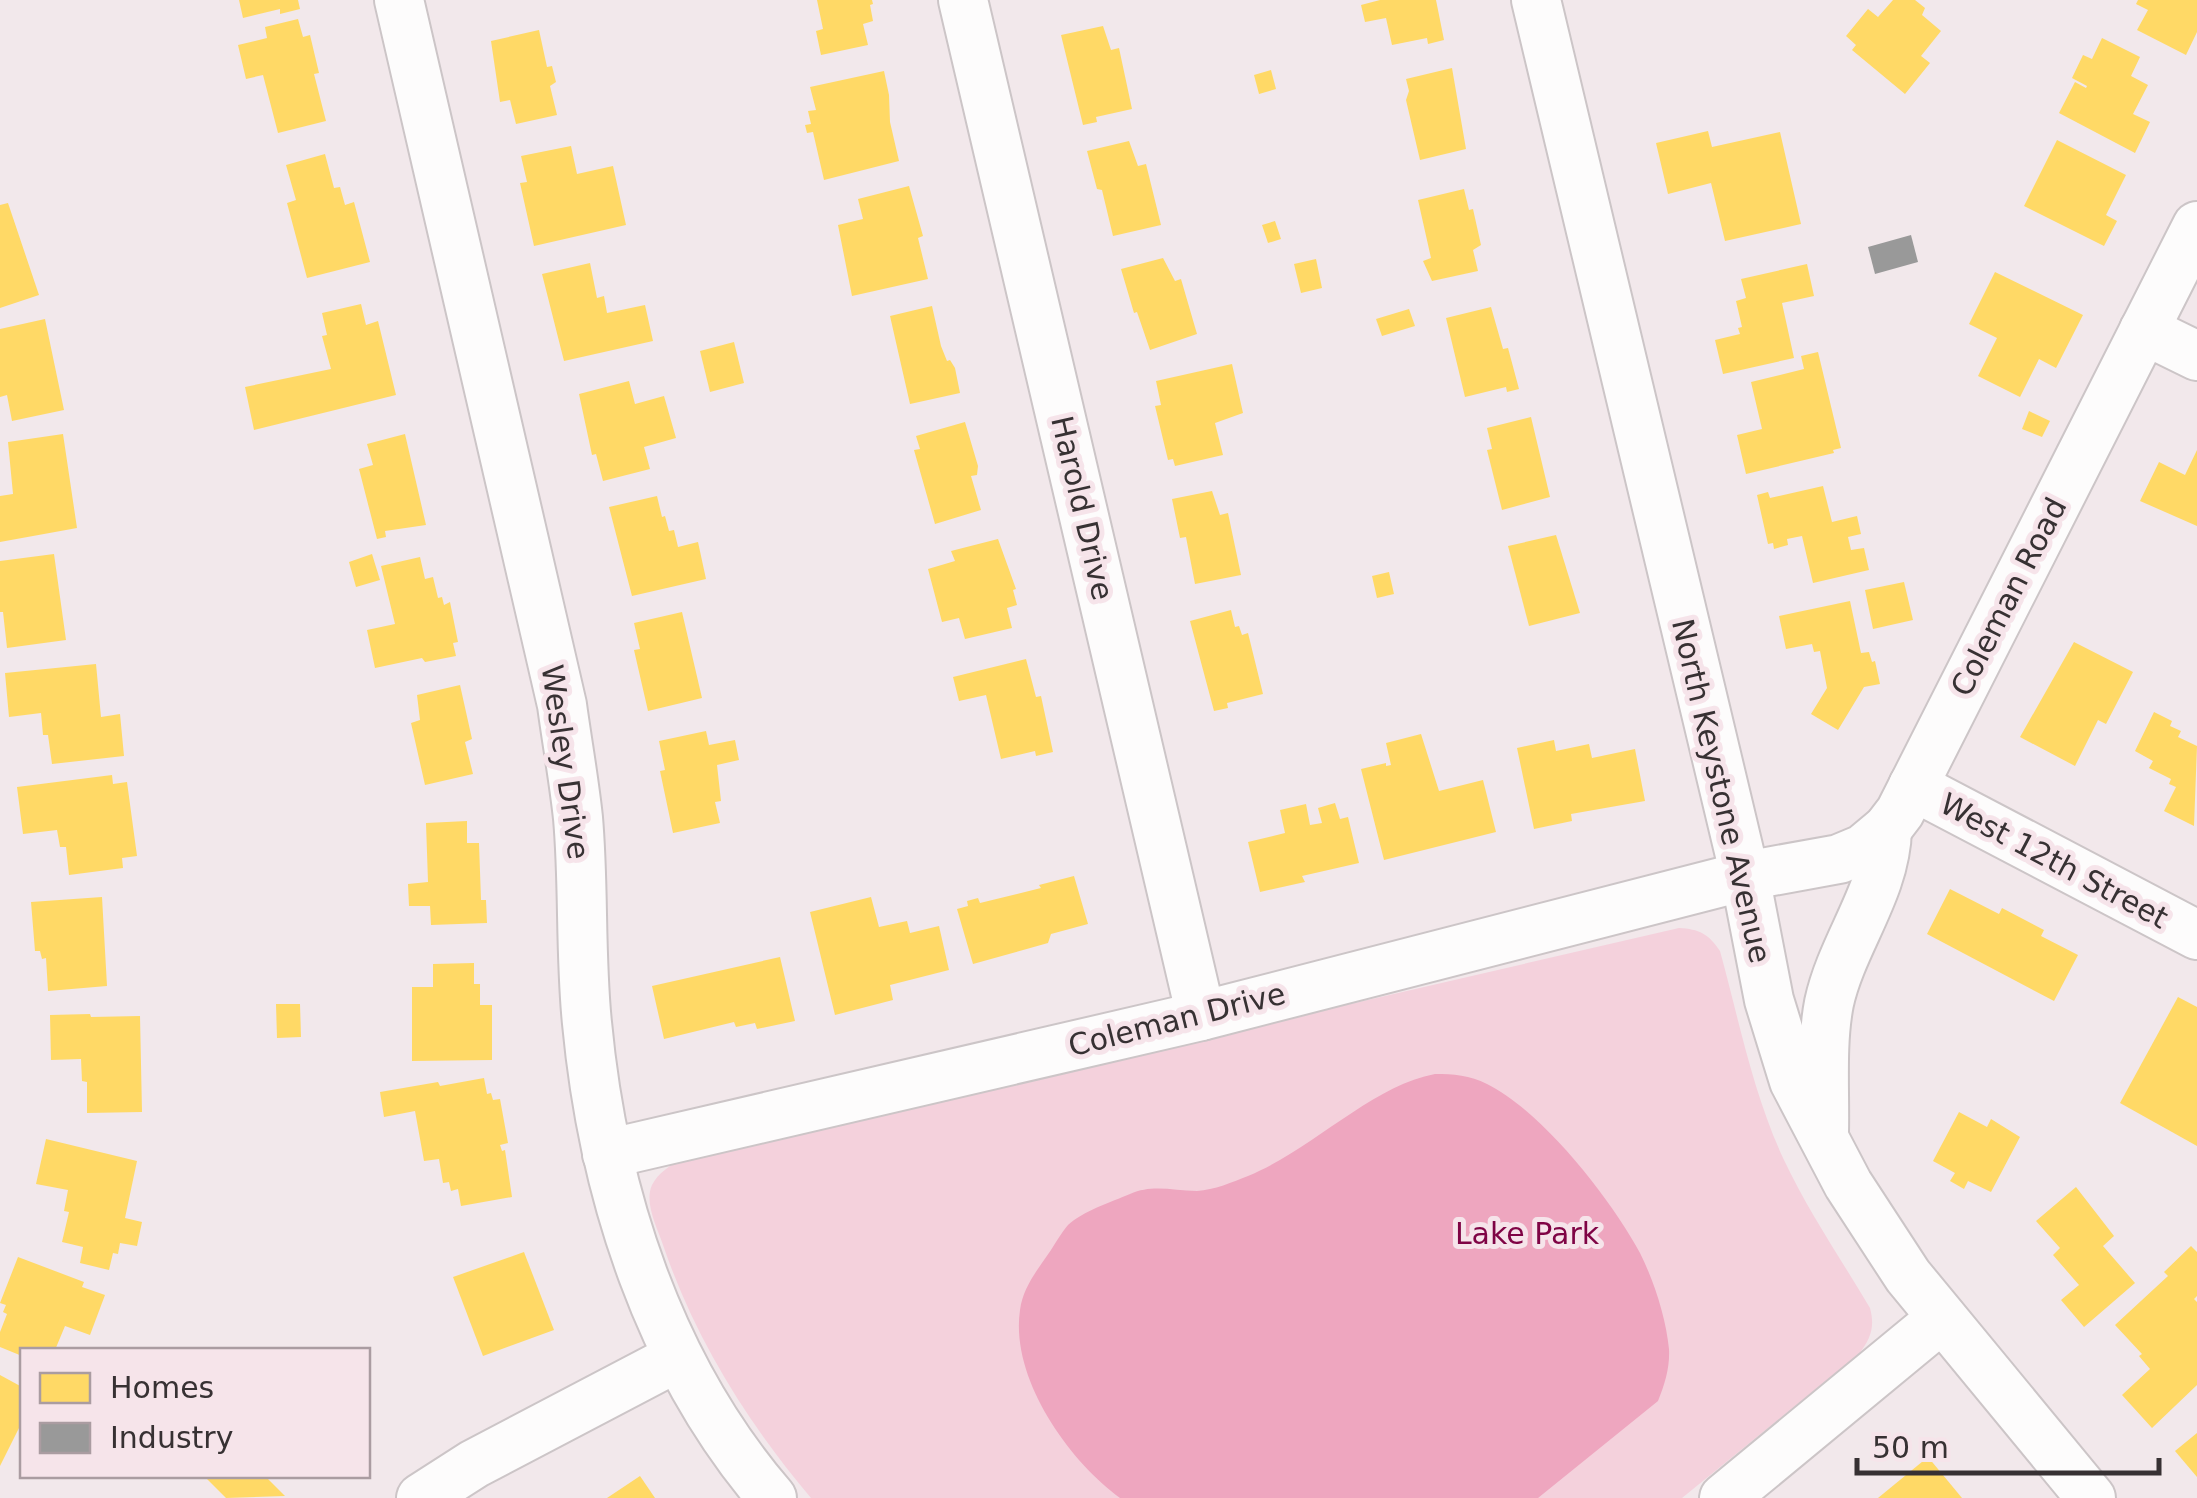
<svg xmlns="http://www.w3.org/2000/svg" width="2197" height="1498" font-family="'DejaVu Sans',sans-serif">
<rect width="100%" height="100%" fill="#f2e8eb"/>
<path fill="#f4d1dc" d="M1679,928C1699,929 1709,934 1720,951C1739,1020 1753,1094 1784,1160C1808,1211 1841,1259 1870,1308C1875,1327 1871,1338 1859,1354L1682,1498H811C747,1422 695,1339 663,1245C657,1227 644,1203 652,1185C658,1173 670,1166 680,1159Z"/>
<path fill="#eea6bf" d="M1435,1074C1453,1074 1470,1075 1487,1084C1542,1111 1611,1199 1640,1253C1654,1281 1666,1318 1669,1349C1670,1367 1665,1384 1658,1401L1538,1498H1120C1068,1460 1010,1378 1020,1310C1023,1287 1038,1269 1051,1250C1056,1242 1062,1232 1068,1225C1083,1211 1111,1202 1130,1194C1153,1184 1173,1191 1197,1191C1214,1190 1233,1182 1248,1176C1312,1150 1371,1086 1435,1074Z"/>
<g fill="#ffd966">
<path d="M239,0H298L300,9L280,14V9L243,18Z"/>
<path d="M817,0H872L873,4L870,5L873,21L863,24L868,45L821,55L816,31L823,29Z"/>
<path d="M1380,0H1436L1444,40L1428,44L1427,38L1392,45L1386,18L1365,22L1361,5Z"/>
<path d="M1893,0H1915L1925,8L1922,15L1941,31L1921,56L1930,63L1905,94L1852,50L1856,45L1846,36L1868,9L1878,17Z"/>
<path d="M2138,0H2197V32L2186,55L2137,30L2148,10L2136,4Z"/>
<path d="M298,19L303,37L310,35L319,73L314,74L326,121L278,133L263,75L246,79L238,45L267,38L265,27Z"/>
<path d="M1103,26L1111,50L1119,48L1132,109L1096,117L1097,122L1083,125L1061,35Z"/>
<path d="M539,30L547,67L552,66L556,82L550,86L557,115L516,124L510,100L500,102L491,41Z"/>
<path d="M2102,38L2140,57L2131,76L2148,85L2133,114L2150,122L2135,153L2059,113L2075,82L2086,88L2087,86L2072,78L2083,55L2092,59Z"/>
<path d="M1452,68L1466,149L1420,160L1406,100L1409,91L1406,79Z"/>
<path d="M1271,70L1276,89L1259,94L1254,75Z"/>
<path d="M884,71L889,95L890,122L899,161L824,180L813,132L807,133L805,125L811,124L808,111L816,110L810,87Z"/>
<path d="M1708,131L1712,147L1780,132L1801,224L1725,241L1711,183L1668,194L1656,143Z"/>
<path d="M2057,140L2126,175L2106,215L2117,221L2104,246L2024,206Z"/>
<path d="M1129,141L1138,166L1146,164L1161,225L1113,236L1102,190L1097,189L1087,151Z"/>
<path d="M571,146L577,174L613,166L626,225L534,246L520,183L527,182L521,156Z"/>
<path d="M325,154L334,188L340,187L345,205L354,202L370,262L307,278L287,203L296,200L286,165Z"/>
<path d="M909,186L923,236L918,238L928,279L852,296L838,225L863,219L858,199Z"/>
<path d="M1464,189L1469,210L1473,209L1481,245L1473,250L1478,271L1432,281L1423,261L1431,258L1418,200Z"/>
<path d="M8,203L39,295L0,308V205Z"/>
<path d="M1275,221L1281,239L1268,243L1262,225Z"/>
<path d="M1163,258L1175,281L1181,279L1197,334L1150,350L1137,312L1134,313L1121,269Z"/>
<path d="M1316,259L1322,288L1301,293L1294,264Z"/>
<path d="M590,263L597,298L604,296L607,313L645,305L653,341L564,361L542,274Z"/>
<path d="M1807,264L1814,296L1782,303L1794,358L1723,374L1715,340L1740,334L1738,328L1742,327L1736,301L1746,298L1741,279Z"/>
<path d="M1995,272L2083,315L2056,368L2039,359L2020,397L1978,376L1997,338L1969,324Z"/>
<path d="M361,304L366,325L378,321L396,395L254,430L245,387L331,369L322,336L327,335L322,313Z"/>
<path d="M932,306L941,346L947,361L950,360L955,368L960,393L910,404L890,316Z"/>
<path d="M1491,307L1503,349L1508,348L1519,389L1507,392L1506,387L1465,397L1446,318Z"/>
<path d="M1409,309L1415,326L1382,336L1376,319Z"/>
<path d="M45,319L64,410L12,421L7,395L0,397V329Z"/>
<path d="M734,342L744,383L710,392L700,351Z"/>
<path d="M1818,352L1841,448L1833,450L1834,453L1746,474L1737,435L1762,429L1751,382L1804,369L1801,356Z"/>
<path d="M1232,364L1243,413L1215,423L1223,455L1175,466L1173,459L1168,460L1155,406L1161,405L1156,381Z"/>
<path d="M629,381L635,404L664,396L676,438L644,447L650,469L603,481L596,454L592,455L579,394Z"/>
<path d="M2029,411L2050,421L2042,437L2022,429Z"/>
<path d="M1531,417L1550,497L1502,510L1487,450L1492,449L1487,428Z"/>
<path d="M965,422L978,466L977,475L971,476L981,510L935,524L914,450L920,449L916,436Z"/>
<path d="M63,434L77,528L0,542V496L13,494L8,442Z"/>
<path d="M405,434L426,525L385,531L386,537L377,539L359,469L373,465L367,444Z"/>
<path d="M2197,450V526L2140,501L2159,462L2185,475Z"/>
<path d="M1823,486L1832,522L1857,516L1861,534L1848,537L1851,550L1864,548L1869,570L1813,583L1802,536L1787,539L1788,545L1774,549L1773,543L1768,544L1757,495L1768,492L1770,498Z"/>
<path d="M1212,491L1220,515L1228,513L1241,575L1195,584L1186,537L1180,538L1172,499Z"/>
<path d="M657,496L662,517L665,516L669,531L674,530L678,547L698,542L706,579L632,596L609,507Z"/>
<path d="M1556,535L1580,613L1529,626L1508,546Z"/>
<path d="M998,539L1016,589L1013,590L1017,605L1007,608L1012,628L965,639L959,618L942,622L928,569L955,561L951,551Z"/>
<path d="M54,554L66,640L7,648L3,612H0V561Z"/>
<path d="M372,554L380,580L356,587L349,562Z"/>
<path d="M420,557L425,579L433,577L438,598L442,597L444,605L450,602L458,642L453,643L456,656L425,662L422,658L375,668L367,630L395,624L381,566Z"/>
<path d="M1389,572L1394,594L1377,598L1372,576Z"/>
<path d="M1904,582L1913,620L1873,629L1865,590Z"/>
<path d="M1850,601L1861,653L1869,652L1872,662L1875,661L1880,684L1864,687L1838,730L1811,714L1827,688L1820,651L1814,652L1812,644L1786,649L1779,616Z"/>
<path d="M1231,610L1235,627L1239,626L1242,635L1248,633L1263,694L1227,703L1228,708L1214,711L1190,621Z"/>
<path d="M682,612L702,698L648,711L634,650L640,649L634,623Z"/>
<path d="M2074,642L2133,672L2106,724L2098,720L2075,766L2020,737Z"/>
<path d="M1026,659L1036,697L1041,696L1053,752L1036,756L1035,751L1001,759L986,695L959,701L953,677Z"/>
<path d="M96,664L101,717L120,714L124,756L52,764L48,735H43L41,713L9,717L5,673Z"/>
<path d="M460,685L472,739L465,742L473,774L425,785L411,723L420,720L417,695Z"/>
<path d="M2154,712L2172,721L2170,726L2181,731L2178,737L2197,746L2194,826L2164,811L2176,787L2169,784L2171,779L2149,768L2153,761L2135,751Z"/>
<path d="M706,731L709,745L735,740L739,760L717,765L721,801L715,802L720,823L673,833L660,771L665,770L659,741Z"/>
<path d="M1421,734L1439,791L1483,780L1496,832L1384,860L1361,769L1386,763V766L1391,765L1386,743Z"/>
<path d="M1554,740L1556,751L1589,744L1592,758L1635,749L1645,801L1571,814L1572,821L1534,829L1517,748Z"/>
<path d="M112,775L113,784L127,782L137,856L122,858L123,868L69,875L66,847H60L57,830L23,834L17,787Z"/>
<path d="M1335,803L1340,819L1348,817L1359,863L1302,876L1305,882L1260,892L1248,842L1285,833L1280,810L1306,804L1310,825L1322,823L1318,808Z"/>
<path d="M467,821V843H479L481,900H486L487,923L431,925L430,906H409L408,884L428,882L426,823Z"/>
<path d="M1074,876L1088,924L1051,934L1048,943L973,964L957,909L968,906L967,901L978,898L980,903L1041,888L1039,885Z"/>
<path d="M1950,889L1999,914L2002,908L2044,930L2041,936L2078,955L2054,1001L1927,934Z"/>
<path d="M102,897L107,986L48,991L46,958L42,959L40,951H35L31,902Z"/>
<path d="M871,897L879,927L907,921L910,933L939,926L949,970L890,985L893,1000L835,1015L810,912Z"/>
<path d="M780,957L795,1021L757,1029L755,1023L736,1027L734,1022L664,1039L652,986Z"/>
<path d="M474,963V984H480V1005H492V1060L412,1061V987H433V964Z"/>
<path d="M2178,997L2197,1007V1146L2120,1103Z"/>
<path d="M276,1004H300L301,1037L277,1038Z"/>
<path d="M90,1014L91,1017L140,1016L142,1112L87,1113V1082L82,1081L81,1059L51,1060L50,1015Z"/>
<path d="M484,1078L487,1094L491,1093L493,1100L500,1099L508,1143L500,1145L502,1151L505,1150L512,1197L461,1206L458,1189L451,1191L449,1182L443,1183L439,1159L424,1161L415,1111L384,1117L380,1092L438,1082L440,1086Z"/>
<path d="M1959,1112L1987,1127L1991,1119L2020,1137L1991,1192L1968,1181L1964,1189L1950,1181L1955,1173L1933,1161Z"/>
<path d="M46,1139L137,1161L125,1218L142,1222L137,1246L120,1243L118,1254L113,1253L109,1270L80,1263L83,1247L62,1242L69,1212L64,1211L68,1190L36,1184Z"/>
<path d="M2076,1187L2114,1236L2103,1246L2135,1283L2084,1327L2061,1300L2079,1285L2053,1255L2060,1248L2036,1221Z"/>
<path d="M2191,1246L2197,1252V1296L2194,1299L2197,1302V1385L2152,1428L2122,1395L2150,1369L2139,1356L2142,1354L2115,1325L2168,1276L2164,1272Z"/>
<path d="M524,1252L554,1330L483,1356L453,1277Z"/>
<path d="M18,1257L84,1282L82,1287L105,1295L90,1335L65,1326L55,1350H22V1356L0,1347V1332L7,1314L3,1312L6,1305L0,1303Z"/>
<path d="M0,1375L22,1387V1422L0,1466Z"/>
<path d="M2197,1433V1477L2175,1451Z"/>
<path d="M1928,1457L1962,1498H1878Z"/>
<path d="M204,1476H265L285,1496L226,1498Z"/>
<path d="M640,1476L655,1498H607Z"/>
</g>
<path fill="#999" d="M1911,235L1918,262L1875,274L1868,247Z"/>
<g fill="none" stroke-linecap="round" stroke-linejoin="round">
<g stroke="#ccc5c7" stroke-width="52">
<g id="minor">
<path d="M399,0L562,705C567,742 574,780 578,818C584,886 580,955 587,1023C603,1193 659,1367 772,1498"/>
<path d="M963,0L1201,1016"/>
<path d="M1536,0L1745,876L1769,1000L1794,1081L1848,1184L1908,1276L2091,1498"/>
<path d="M2144,330L2197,356"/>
<path d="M1913,786L2197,935"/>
<path d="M1824,1133C1825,1091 1821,1044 1829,1003C1842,943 1886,891 1887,829"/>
<path d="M607,1154L1201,1016L1745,876L1839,859L1863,849L1887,829L1900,812L2197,226"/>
<path d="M421,1498L474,1464L676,1358"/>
<path d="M1724,1498L1942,1318"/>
</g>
</g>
<use href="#minor" stroke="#fdfcfc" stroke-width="48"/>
</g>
<g text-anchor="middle" stroke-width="10" stroke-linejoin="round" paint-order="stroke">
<g font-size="30" fill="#373133" stroke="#f6e4ea">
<text transform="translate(1082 508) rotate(77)" y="10">Harold Drive</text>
<text transform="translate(2009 597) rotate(-63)" y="10">Coleman Road</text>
<text transform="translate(565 762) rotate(82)" y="10">Wesley Drive</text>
<text transform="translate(1721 791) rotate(77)" y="10">North Keystone Avenue</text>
<text transform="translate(2054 861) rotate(28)" y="10">West 12th Street</text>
<text transform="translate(1177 1020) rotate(-14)" y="10">Coleman Drive</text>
</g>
<g font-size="30" fill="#7f0445" stroke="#f6e4ea">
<text x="1527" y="1244">Lake Park</text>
</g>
</g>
<rect x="20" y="1348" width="350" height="130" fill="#f6e4ea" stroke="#aa9ca1" stroke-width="2.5"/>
<rect x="40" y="1373" width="50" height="30" fill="#ffd966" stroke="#aa9ca1" stroke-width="2.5"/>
<text x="110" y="1398" font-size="30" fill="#373133">Homes</text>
<rect x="40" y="1423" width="50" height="30" fill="#999999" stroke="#aa9ca1" stroke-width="2.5"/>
<text x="110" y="1448" font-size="30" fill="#373133">Industry</text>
<path d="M1857 1458v15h302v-15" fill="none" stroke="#373133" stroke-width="5"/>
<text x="1872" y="1458" font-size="30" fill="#373133" stroke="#f6e4ea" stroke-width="8" paint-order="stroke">50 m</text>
</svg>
